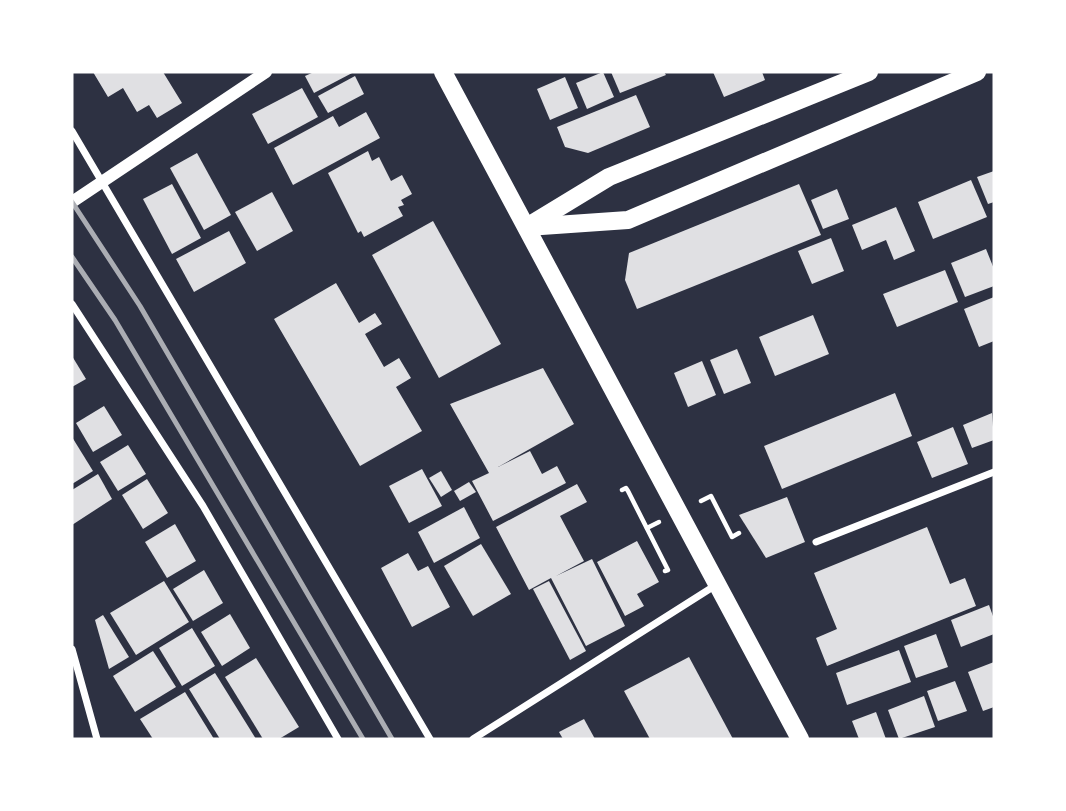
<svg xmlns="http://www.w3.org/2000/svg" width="1066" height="811" font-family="'Roboto Serif',serif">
<rect width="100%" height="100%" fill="#2d3142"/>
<g fill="#e0e0e3">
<path d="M93,72H163L182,103L157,118L149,105L137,112L123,88L108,97Z"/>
<path d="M314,72H354L314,93L305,76Z"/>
<path d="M603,72L614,97L587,109L576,83Z"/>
<path d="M611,72H664L666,75L620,93Z"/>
<path d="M713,72H762L765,80L724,97Z"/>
<path d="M355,76L364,94L328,113L318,96Z"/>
<path d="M565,77L578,108L550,120L537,89Z"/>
<path d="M302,88L318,117L268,144L252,114Z"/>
<path d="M636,95L650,127L588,153L565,147L557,127Z"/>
<path d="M366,112L380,138L293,185L274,148L333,116L339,127Z"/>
<path d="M368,151L372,161L379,157L391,181L402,175L412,194L401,200L404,205L398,207L403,216L364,237L361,231L358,233L328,173Z"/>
<path d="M197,153L231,215L204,230L170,168Z"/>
<path d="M994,171V202L988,204L977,177Z"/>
<path d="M971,180L987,217L933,239L918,202Z"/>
<path d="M172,184L201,238L172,254L143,199Z"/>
<path d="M799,184L821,235L637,309L625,280L629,253Z"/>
<path d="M837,189L849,219L823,229L811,200Z"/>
<path d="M272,192L293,231L257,251L235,212Z"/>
<path d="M896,207L915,251L894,260L886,240L862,250L852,225Z"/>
<path d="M433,221L501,344L439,378L372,255Z"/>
<path d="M229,231L246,263L194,292L176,259Z"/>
<path d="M831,238L844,271L812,284L798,251Z"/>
<path d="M986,249L994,269V286L965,297L951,263Z"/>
<path d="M945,270L958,302L897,327L883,294Z"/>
<path d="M336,283L359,323L375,313L382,324L365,334L384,367L399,358L411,378L396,387L422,431L360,466L274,319Z"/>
<path d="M994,297V341L979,347L964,309Z"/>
<path d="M813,315L829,354L775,376L759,337Z"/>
<path d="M737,349L751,383L724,394L710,360Z"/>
<path d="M72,356L86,379L72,387Z"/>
<path d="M702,361L716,395L688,407L674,373Z"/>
<path d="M543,368L574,424L498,467L530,451L542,474L557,466L566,483L493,521L472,481L489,473L450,404Z"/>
<path d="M895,393L912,436L782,489L764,446Z"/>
<path d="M104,406L122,435L93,452L76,423Z"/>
<path d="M992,413L994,440L972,448L963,425Z"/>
<path d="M953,427L968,464L932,478L917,442Z"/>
<path d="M72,437L93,471L72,484Z"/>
<path d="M128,445L146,474L118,491L100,462Z"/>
<path d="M422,469L442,506L409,523L389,486Z"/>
<path d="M441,471L452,490L441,497L429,478Z"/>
<path d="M98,474L112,499L72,525V490Z"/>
<path d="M147,479L168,513L143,529L122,495Z"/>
<path d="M469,482L476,492L460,501L454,491Z"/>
<path d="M577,484L587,502L560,516L584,561L556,576L592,559L625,626L586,646L551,578L529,590L496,527Z"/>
<path d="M787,497L805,542L766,558L739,515Z"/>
<path d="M464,507L480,538L434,563L418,532Z"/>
<path d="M175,524L196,561L167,578L145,542Z"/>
<path d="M927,527L950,584L965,578L976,606L827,666L816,638L837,629L814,573Z"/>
<path d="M637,541L659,582L637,594L644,606L625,616L597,562Z"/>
<path d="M481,544L511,594L473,616L444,566Z"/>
<path d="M408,553L418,571L428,566L450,607L412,627L381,568Z"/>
<path d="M204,570L223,603L193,621L173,589Z"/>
<path d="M164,581L189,622L136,655L110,613Z"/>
<path d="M549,581L586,651L570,660L533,589Z"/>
<path d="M989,605L994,619V634L961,647L951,620Z"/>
<path d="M230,614L250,648L222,666L201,632Z"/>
<path d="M103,615L129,657L109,669L95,620Z"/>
<path d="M192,628L215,666L182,686L159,648Z"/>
<path d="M936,634L948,667L916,678L904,646Z"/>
<path d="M899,650L911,682L847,705L836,673Z"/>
<path d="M153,651L176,687L135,712L113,676Z"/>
<path d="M689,657L733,739H650L624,691Z"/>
<path d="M256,658L299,727L279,739H263L225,677Z"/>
<path d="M994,662V707L983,711L968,672Z"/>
<path d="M215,673L256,739H220L189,689Z"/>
<path d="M955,681L967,711L938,721L927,691Z"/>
<path d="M185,692L214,739H153L140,719Z"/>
<path d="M924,696L935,727L899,739L888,710Z"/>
<path d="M876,712L886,739H859L852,721Z"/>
<path d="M584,719L595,739H563L559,732Z"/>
</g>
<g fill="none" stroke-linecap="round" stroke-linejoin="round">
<g stroke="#fff" stroke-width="4.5">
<path d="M622,490L626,488L628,491L668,570L665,571"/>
<path d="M701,501L711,496L732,537L739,533"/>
<path d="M647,528L659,522"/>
</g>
<g stroke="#fff" stroke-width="7">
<path d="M72,131L430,739"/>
<path d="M72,304L203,506L338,739"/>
<path d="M816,542L994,472"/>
<path d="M72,649L97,739"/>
<path d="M473,739L716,585"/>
</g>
<path stroke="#fff" stroke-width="12" d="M72,202L266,72"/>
<g stroke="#fff" stroke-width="18">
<path d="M443,72L800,739"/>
<path d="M530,225L609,177L869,72"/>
<path d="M527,227L628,220L977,72"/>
</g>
<g stroke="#abadb3" stroke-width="5">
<path d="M72,202L140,306L392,739"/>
<path d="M72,257L115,320L363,739"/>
</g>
</g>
<rect width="1066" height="811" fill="none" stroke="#ffffff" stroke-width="147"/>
</svg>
